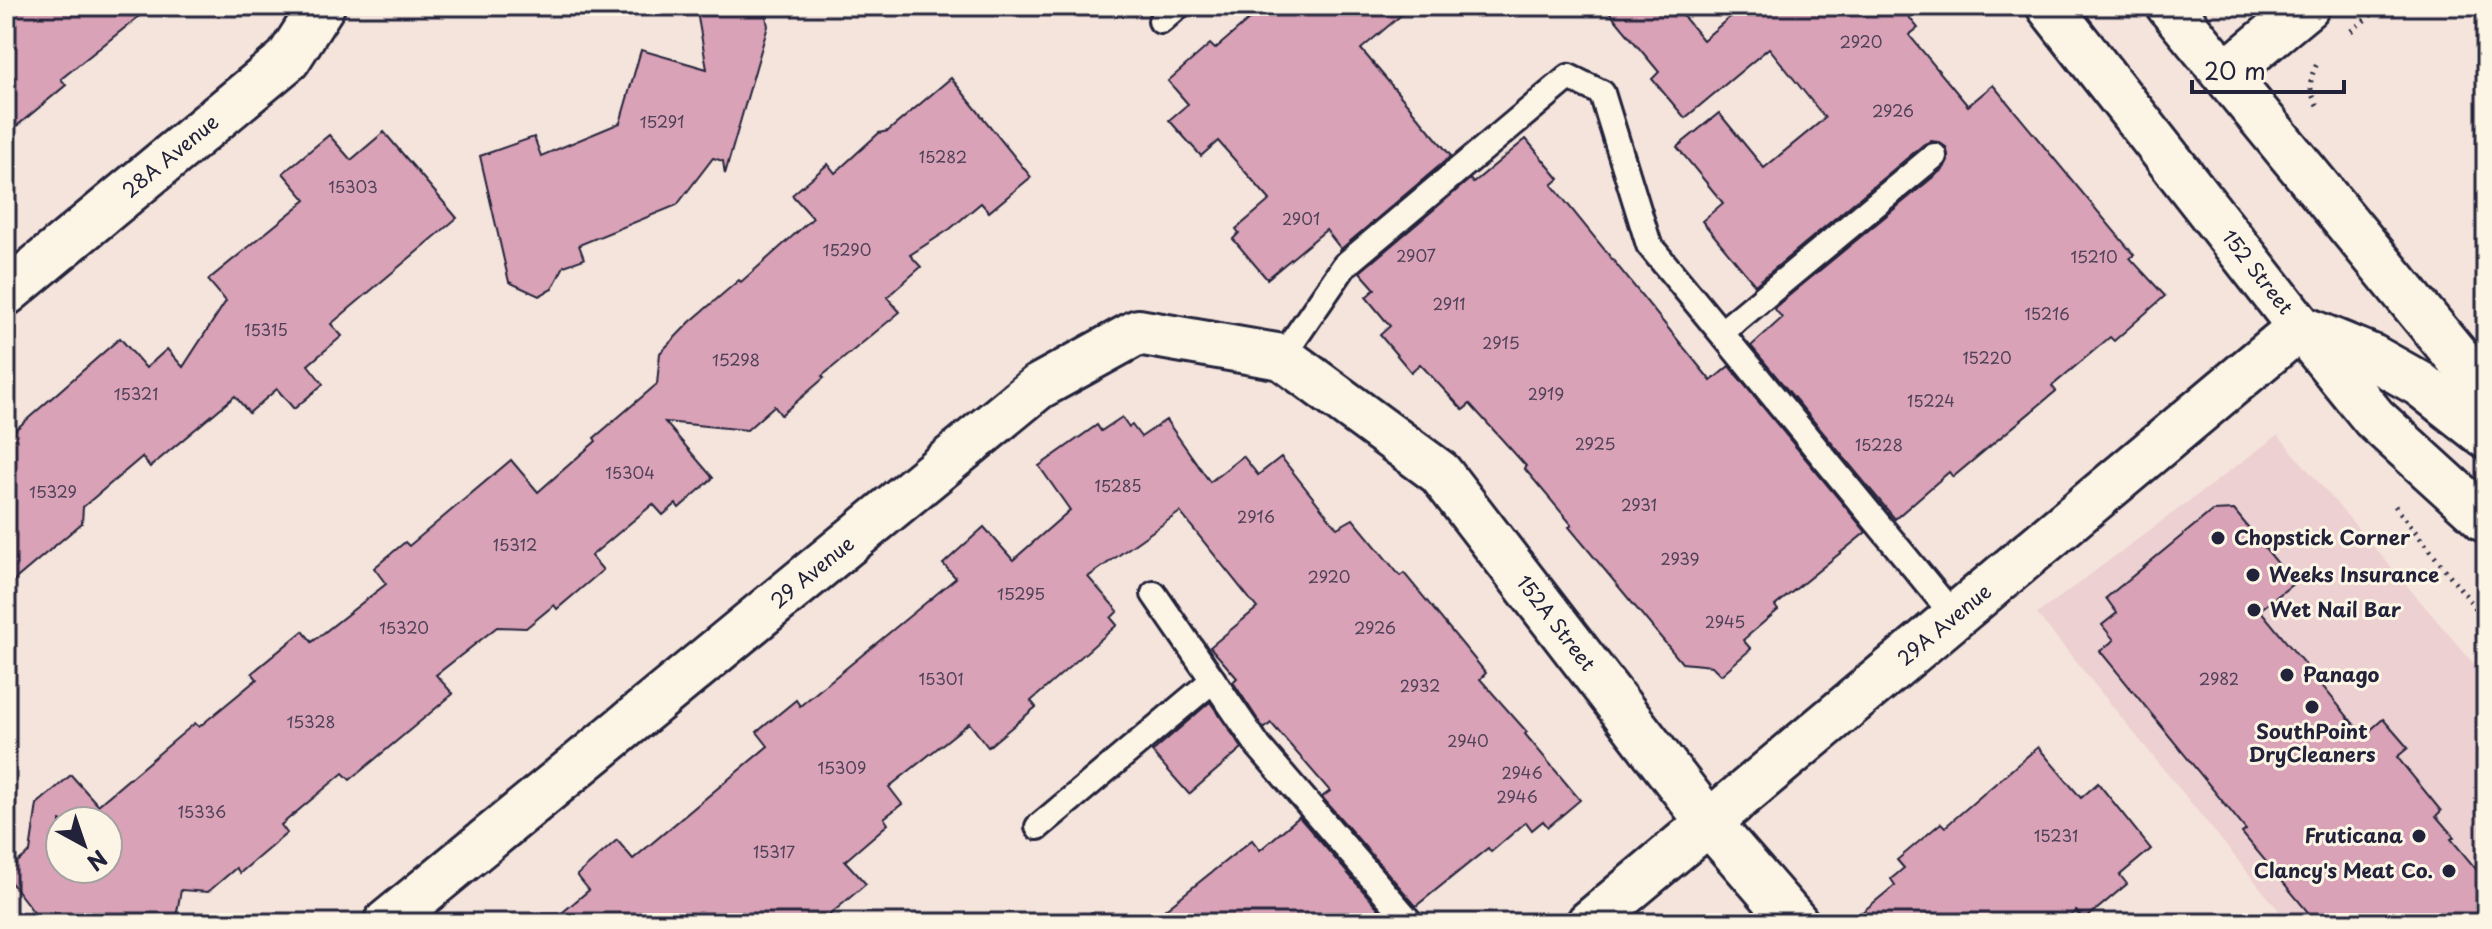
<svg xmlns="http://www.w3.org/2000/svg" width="2492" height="929" font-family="'Playpen Sans',sans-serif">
<rect width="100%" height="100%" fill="#f5e4dc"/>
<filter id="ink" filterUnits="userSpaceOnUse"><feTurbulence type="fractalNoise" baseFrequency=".0125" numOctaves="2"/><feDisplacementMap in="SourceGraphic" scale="16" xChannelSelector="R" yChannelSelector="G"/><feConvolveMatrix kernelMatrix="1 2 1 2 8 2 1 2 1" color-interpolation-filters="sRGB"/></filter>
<g filter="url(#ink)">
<path fill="#edd0d1" d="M2278,435L2486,678V923H2289L2037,614Z"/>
<g fill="#d9a2b6" stroke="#22223b" stroke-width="2" fill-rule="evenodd">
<path d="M6,6H152L61,79L66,85L6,135Z"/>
<path d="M696,6H764L768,26L725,174L723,161L713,158L677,205L579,245L584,259L564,266L552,289L539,296L509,282L480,156L534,137L541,156L620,123L641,50L707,69Z"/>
<path d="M1265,6H1412L1361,49L1451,156L1341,249L1326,230L1267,279L1233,239L1239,233L1236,229L1270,200L1218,141L1201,156L1169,120L1188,104L1168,81L1210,44L1215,49Z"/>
<path d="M1604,6H1675L1703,40L1738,10L1735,6H1900L1918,28L1909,35L1968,106L1993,85L2134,255L2130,258L2165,296L2114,341L2110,337L2052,386L2056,391L1953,477L1949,472L1895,519L1751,346L1782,318L1774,308L1944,168L1948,160L1946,147L1938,142L1931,141L1924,144L1755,285L1702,221L1723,203L1677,147L1719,113L1764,168L1825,118L1769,48L1685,118L1652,79L1659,72Z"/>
<path d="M951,78L1031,177L989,212L981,203L950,229L910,255L921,267L887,297L900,312L822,376L824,378L781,415L774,406L747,430L665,422L713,478L679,508L676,504L663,515L653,504L591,556L603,570L557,609L554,605L526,628L497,627L436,675L453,694L350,780L343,773L281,825L287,833L240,873L236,868L208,892L181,890L175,923H42L6,876V871L30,852L37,804L71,775L98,805L195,723L199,727L257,679L252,673L303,631L312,642L386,584L374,568L405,542L409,546L511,460L538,492L596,441L594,438L657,384L660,353L690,322L739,280L741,282L813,218L792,195L828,164L835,173L879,133L888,131ZM60,821H108V869H60Z"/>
<path d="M384,132L457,218L331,324L342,336L308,365L323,384L294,409L277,389L249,413L235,396L150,467L142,457L83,507L82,523L6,587V438L120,338L146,368L167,349L183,367L226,301L208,280L306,200L283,173L329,135L351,160Z"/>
<path d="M1526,139L1559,179L1552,185L1711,381L1729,366L1866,532L1775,606L1778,610L1743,640L1751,649L1721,675L1712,666L1682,663L1569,527L1572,525L1524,468L1526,466L1470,404L1463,410L1420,364L1411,372L1380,335L1390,326L1366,297L1375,289L1360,272L1470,179L1473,183Z"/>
<path d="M1122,417L1129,427L1132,425L1141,437L1166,420L1210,482L1243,456L1258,475L1281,457L1337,528L1353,519L1400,576L1404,573L1486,673L1480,679L1527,732L1525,734L1580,800L1548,827L1543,821L1532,830L1526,822L1491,852L1488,848L1416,906L1322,797L1330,791L1271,723L1264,729L1233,682L1237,678L1210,647L1257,608L1180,512L1088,577L1118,611L1111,618L1117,625L1031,701L1036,707L988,747L969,723L889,787L902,804L884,818L888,824L845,861L866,884L820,923H550L589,890L577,875L617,840L633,859L768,746L757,732L796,700L800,706L956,578L943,564L984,527L1013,560L1070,510L1039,466L1097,425L1101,431Z"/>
<path d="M2234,510L2294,583L2260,610L2361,733L2364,731L2366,734L2383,719L2408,748L2397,757L2441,811L2436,816L2454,837L2451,839L2486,881L2482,923H2317L2242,833L2246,830L2100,651L2114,640L2102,625L2117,613L2106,598L2212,511Z"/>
<path d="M1210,702L1242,748L1189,794L1152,752Z"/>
<path d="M2038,747L2081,798L2098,783L2151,849L2120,875L2127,884L2084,920L2076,911L2062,923H1849L1895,885L1891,879L1904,868L1897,860L1941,823L1945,827Z"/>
<path d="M1299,817L1391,923H1148L1252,840L1260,850Z"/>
</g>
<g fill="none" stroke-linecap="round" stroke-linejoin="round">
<g stroke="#22223b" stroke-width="30">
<g id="service">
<path d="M1161,21L1178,6"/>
<path d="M1722,332L1934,156"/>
<path d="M1282,357L1345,265L1569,77L1602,93L1649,245L1954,616"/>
<path d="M1154,594L1259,747L1411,923"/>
<path d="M1038,827L1213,680"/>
</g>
</g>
<g stroke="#22223b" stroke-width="50">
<g id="minor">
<path d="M2225,74L2307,6"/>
<path id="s1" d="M6,293L288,59L322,6"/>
<path id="s2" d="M386,923L1038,387L1138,332L1282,357L1440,473L1710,824L1796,923"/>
<path id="s3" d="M1589,923L2300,327"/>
</g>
</g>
<g stroke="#22223b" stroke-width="50">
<g id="secondary">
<path id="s4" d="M2049,6L2300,327L2374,418L2486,520"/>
<path d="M2169,6L2486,392"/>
<path d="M2306,330L2372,357L2420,384L2486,436"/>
</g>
</g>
<g stroke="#22223b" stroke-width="5" stroke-dasharray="2 6" stroke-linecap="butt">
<path d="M2351,31L2382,6"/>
<path d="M2317,105C2308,89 2309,78 2318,62"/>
<path d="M2395,506L2486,621"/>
</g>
<use href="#service" stroke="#fcf5e5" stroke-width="24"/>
<use href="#minor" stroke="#fcf5e5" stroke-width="44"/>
<use href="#secondary" stroke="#fcf5e5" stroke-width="44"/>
</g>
</g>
<g fill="#22223b" stroke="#fcf5e5" stroke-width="3">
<circle cx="2218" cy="538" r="8"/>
<circle cx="2253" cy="575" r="8"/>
<circle cx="2254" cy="610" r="8"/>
<circle cx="2287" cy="675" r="8"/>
<circle cx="2312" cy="707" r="8"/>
<circle cx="2419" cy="836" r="8"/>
<circle cx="2449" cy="871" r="8"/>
</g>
<g text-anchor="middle" stroke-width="6" stroke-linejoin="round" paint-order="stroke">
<g font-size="16" fill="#50425a">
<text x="1861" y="48">2920</text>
<text x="1893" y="117">2926</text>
<text x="662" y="128">15291</text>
<text x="943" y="163">15282</text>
<text x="353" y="193">15303</text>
<text x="1301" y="225">2901</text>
<text x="847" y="256">15290</text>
<text x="1416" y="262">2907</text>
<text x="2094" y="263">15210</text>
<text x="1449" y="310">2911</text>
<text x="2047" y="320">15216</text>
<text x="266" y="336">15315</text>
<text x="1501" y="349">2915</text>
<text x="1987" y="364">15220</text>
<text x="736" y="366">15298</text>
<text x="136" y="400">15321</text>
<text x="1546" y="400">2919</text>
<text x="1931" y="407">15224</text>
<text x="1595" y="450">2925</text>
<text x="1879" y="451">15228</text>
<text x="630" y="479">15304</text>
<text x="1118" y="492">15285</text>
<text x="53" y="498">15329</text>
<text x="1639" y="511">2931</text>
<text x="1256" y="523">2916</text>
<text x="515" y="551">15312</text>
<text x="1680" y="565">2939</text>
<text x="1329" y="583">2920</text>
<text x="1021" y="600">15295</text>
<text x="1725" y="628">2945</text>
<text x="404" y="634">15320</text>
<text x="1375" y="634">2926</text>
<text x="941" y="685">15301</text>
<text x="2219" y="685">2982</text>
<text x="1420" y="692">2932</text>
<text x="311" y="728">15328</text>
<text x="1468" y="747">2940</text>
<text x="842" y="774">15309</text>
<text x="1522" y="779">2946</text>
<text x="1517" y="803">2946</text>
<text x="202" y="818">15336</text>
<text x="2056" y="842">15231</text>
<text x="774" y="858">15317</text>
</g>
<g font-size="20" fill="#22223b" stroke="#fcf5e5">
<text dy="7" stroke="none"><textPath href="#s1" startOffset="214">28A Avenue</textPath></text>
<text dy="7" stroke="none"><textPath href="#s4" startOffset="338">152 Street</textPath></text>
<text dy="7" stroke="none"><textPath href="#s2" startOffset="552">29 Avenue</textPath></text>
<text dy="7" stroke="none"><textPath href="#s2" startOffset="1490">152A Street</textPath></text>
<text dy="7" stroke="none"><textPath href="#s3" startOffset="464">29A Avenue</textPath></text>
</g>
<g font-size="20" font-weight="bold" fill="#22223b" stroke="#fcf5e5" text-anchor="start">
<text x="2234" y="545">Chopstick Corner</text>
<text x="2269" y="582">Weeks Insurance</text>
<text x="2270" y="617">Wet Nail Bar</text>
<text x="2303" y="682">Panago</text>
<text x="2312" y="739" text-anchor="middle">SouthPoint<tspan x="2312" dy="23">DryCleaners</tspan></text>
<text x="2403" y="843" text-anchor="end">Fruticana</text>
<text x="2433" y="878" text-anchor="end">Clancy's Meat Co.</text>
</g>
</g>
<rect width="2492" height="929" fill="none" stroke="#fcf5e5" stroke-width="32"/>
<rect x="16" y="16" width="2460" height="897" fill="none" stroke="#22223b" stroke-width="3" filter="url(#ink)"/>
<g transform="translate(84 845) rotate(140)"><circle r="38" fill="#fcf5e5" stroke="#a5a1a1" stroke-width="2"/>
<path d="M0-6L14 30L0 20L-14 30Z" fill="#22223b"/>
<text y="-12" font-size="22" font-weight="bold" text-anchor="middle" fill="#22223b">N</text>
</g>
<path d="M2192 80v12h152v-12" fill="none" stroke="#22223b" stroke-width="4"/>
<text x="2204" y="80" font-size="24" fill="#22223b" stroke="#fcf5e5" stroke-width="6" paint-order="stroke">20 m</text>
</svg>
